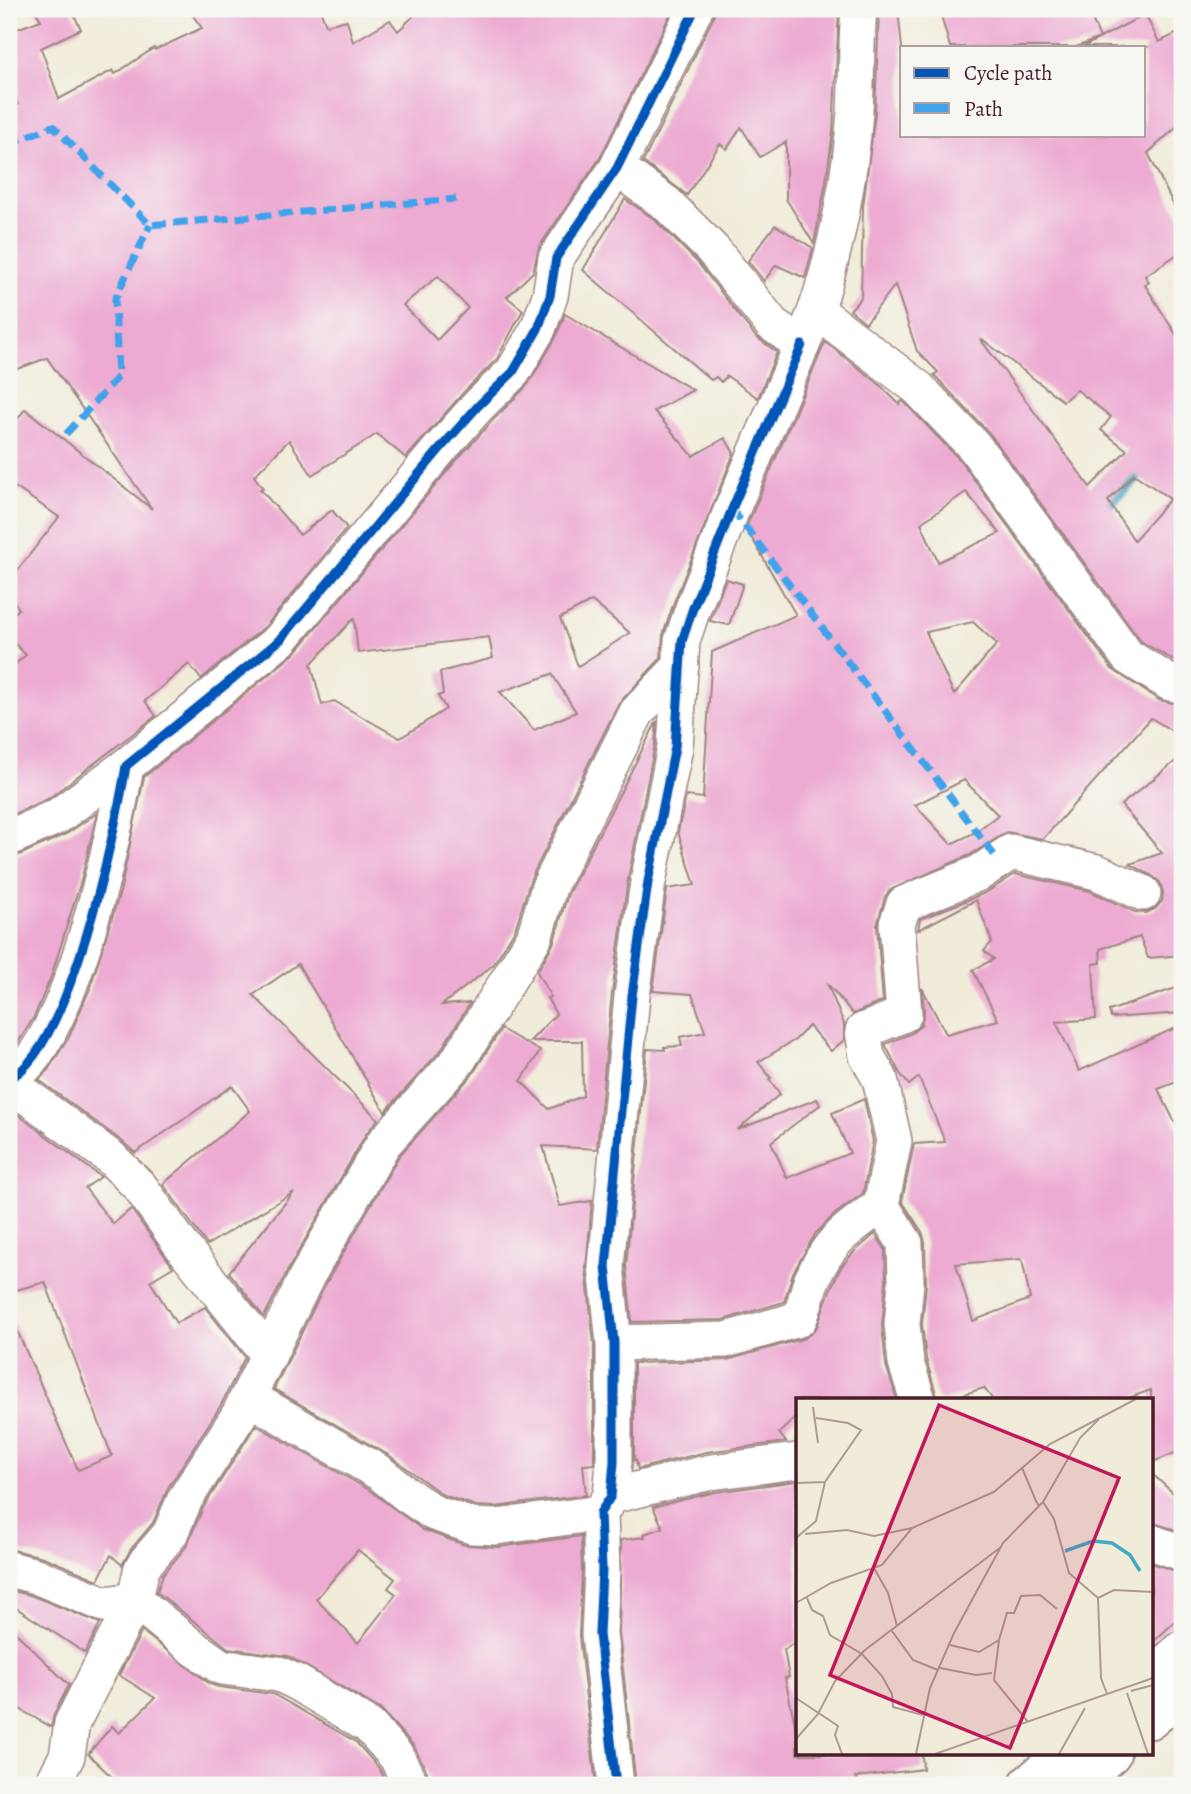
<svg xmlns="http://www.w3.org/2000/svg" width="1191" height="1794" font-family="Alegreya,serif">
<rect width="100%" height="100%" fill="#f6f6f2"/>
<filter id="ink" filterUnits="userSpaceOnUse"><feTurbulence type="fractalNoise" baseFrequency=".0143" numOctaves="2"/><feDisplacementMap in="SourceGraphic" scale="14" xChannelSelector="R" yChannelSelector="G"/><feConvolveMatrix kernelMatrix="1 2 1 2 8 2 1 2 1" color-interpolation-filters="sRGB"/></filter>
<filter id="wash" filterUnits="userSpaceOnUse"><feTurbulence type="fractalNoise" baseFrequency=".00686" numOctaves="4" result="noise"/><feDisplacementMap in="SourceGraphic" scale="28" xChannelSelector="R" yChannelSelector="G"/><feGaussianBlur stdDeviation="1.57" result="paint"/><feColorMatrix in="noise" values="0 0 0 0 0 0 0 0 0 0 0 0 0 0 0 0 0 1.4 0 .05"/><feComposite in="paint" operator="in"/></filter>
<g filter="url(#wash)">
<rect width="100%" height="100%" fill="#f1ecda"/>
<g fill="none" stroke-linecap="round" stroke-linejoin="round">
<path stroke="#43a8c3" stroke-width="9" d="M1102,513L1146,469"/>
</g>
<g id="blocks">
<g fill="#edaad2" fill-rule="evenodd">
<path d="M34,9H71L81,29L41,48L59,99L113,70L115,74L154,48L155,50L202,28L188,9H320L326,25L347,20L353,42L390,20L398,31L421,9H673L600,158L539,247L533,272L507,297L523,310L497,359L463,393L406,458L377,434L312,475L289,440L254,476L263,488L260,489L300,535L332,510L347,528L266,626L201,679L189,664L145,701L156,716L48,799L9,816V670L26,655L9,638V618L19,609L9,593V581L59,517L9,483V431L25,409L152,509L47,358L9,372V110L18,105L9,79V32L41,20ZM438,276L468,308L437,340L403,305Z"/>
<path d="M715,9H839L833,133L826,182L814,244L786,199V142L760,157L741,127L727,149L720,144L687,195L643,162L713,18Z"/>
<path d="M879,9H898L902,48V135H1144V49L1147,47H1083L1145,14L1159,42L1182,31V122L1148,153L1182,222V251L1145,276L1149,282L1145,285L1182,344V665L1142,642L990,434L934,375L938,372L917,351L895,285L866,323L850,310L861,298L863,206L875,113ZM982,339L1063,401L1077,390L1111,417L1101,430L1127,450L1090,487L981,340ZM1134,474L1170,499L1134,540L1108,501Z"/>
<path d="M939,9H1088L1100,38L1076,47H950Z"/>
<path d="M625,199L654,219L698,263L756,337L777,352L758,398L727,376L721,382L716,377L711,380L583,270Z"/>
<path d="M775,225L813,248L805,278L776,265L764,281L748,261Z"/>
<path d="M565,314L693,390L654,411L693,456L725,438L734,453L674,602L663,635L661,658L619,703L531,878L515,930L493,965L442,1005L470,1003L441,1050L385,1112L298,964L253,995L378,1119L366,1134L290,1266L264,1317L229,1272L294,1192L207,1245L163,1184L250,1111L232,1086L135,1153L123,1142L39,1080L48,1070L69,1037L89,991L120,892L144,777L295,653L454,463L493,420L527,386L555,339ZM592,601L630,633L578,666L560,618ZM354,618L358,653L489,637L493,658L440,672L443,694L438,696L446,709L400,738L334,701L322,705L311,664ZM552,674L576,712L534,730L500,692Z"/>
<path d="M825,342L878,383L899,404L902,401L905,403L959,459L1112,669L1159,700L1182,705V737L1151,718L1043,839L1007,832L970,855L890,890L885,897L877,925L883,1001L853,1014L827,983L844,1024V1040L831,1051L809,1026L795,1040L758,1062L771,1078L769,1079L780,1094L737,1130L817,1099L820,1105L771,1142L787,1178L850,1153L832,1113L864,1099L873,1141L863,1193L834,1215L815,1234L793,1273L784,1302L723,1320L632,1322L626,1266L647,1049L665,1050L664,1047L682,1046L680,1037L705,1032L692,994L653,991L667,889L695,885L678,832L686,796L703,798L712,652L796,615L746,528ZM966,492L1000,533L938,562L921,523ZM973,622L997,644L954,695L926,632ZM964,780L998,815L974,833L951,844L915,805Z"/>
<path d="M726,579L743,584L729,625L710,621Z"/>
<path d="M657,721L655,744L628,879L612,993L597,1149L543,1146L560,1206L592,1201L586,1268L594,1344V1464L583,1465L586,1495L495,1507L476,1506L443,1495L390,1456L274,1389L325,1285L399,1156L472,1075L501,1029L540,1051L521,1081L549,1109L583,1096L582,1041H530L556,1014L547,998L551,997L537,972L553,944L568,894Z"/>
<path d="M1182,756V955L1148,958L1140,937L1100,949L1101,963L1093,964L1096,1019L1056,1022L1079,1071L1182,1025V1080L1158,1089L1182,1136V1450L1151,1463V1390L1123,1400H993L984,1388L945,1400H938L926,1359L922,1324L926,1285L925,1242L922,1232L902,1201L914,1144L945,1142L919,1077L909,1085L899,1072L885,1044L912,1033L921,1025L924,1012L922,988L946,1034L998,1020L973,970L994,959L984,951L992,942L976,900L918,930L920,919L987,892L1015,874L1090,891L1135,912L1146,913L1155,909L1162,901L1163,892L1160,882L1151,875L1130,864L1162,853L1121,805ZM1022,1259L1030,1299L973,1321L956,1264Z"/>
<path d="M97,813L81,881L51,977L34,1017L16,1046L9,1052V858L17,856L66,834Z"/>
<path d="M1182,986V1013L1111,1018L1109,1011Z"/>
<path d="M9,1108L101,1177L85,1188L113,1224L131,1209L173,1267L150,1281L176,1323L205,1307L245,1357L221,1405L168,1488L153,1523L131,1549L122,1565L111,1555L98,1580L43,1557L9,1549V1312L78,1470L112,1456L45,1282L9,1292Z"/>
<path d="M875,1234L885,1249L886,1282L882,1326L886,1365L897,1400H797V1416L779,1433L786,1442L706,1452L638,1469L636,1460H634V1363L727,1360L805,1338L817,1327L830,1290L841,1267L854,1252Z"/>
<path d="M256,1425L369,1490L423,1530L465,1545L499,1547L581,1536L582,1570L579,1636L596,1785H431L429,1776L414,1746L380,1709L288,1656L228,1648L157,1592L163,1574L186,1547L203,1508ZM358,1550L395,1579L388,1588L396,1594L358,1643L316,1599Z"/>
<path d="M1151,1473L1182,1501V1532L1151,1522Z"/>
<path d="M797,1481V1641L784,1650L789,1677L785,1678L797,1734V1754H922L923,1769L856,1777L860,1785H636L619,1633L621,1540L645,1537L644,1534L663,1528L653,1507L715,1492Z"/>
<path d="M1151,1563L1182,1573V1615L1151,1644Z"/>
<path d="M9,1590L30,1595L100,1623L85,1653L9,1603Z"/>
<path d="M9,1626L69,1685L54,1714L51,1727L9,1703Z"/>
<path d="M142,1631L210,1684L219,1687L273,1694L356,1742L379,1768L388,1785H120L88,1754L112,1726L119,1733L155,1698L119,1675Z"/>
</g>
</g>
</g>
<g filter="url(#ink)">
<use href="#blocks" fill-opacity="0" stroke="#9e8682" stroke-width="2"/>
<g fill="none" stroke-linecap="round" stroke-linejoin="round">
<g stroke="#9e8682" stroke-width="38">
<g id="minor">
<path d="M617,168L667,204L713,250L772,324L802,345L816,310L918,388L974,446L1128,657L1170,683L1182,685"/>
<path d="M816,310C836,252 851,172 855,111C857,77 856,43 859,9"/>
<path d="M9,838L58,816L126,766"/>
<path d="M9,1079C70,1049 115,832 126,766L280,640L439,450L478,406L513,372L538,329L550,296L556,258L617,168L695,9"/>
<path d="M9,1083L111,1158L141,1188L182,1246L269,1355"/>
<path d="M881,1205L905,1243L906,1283L902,1324L906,1363L918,1400"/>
<path d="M614,1343L726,1340L799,1319C805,1307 806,1295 811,1282C829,1240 845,1231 881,1205L894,1141L880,1079L867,1056L863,1031L904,1014L897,924L904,904L979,873L1011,852L1097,872L1143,893"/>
<path d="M248,1397L380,1473L406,1494L434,1513L472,1526L496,1527L600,1513"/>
<path d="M611,1496L711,1472L797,1461"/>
<path d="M1151,1542L1182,1553"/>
<path d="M9,1569L36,1576L104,1604L135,1600L191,1646L221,1667L279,1674L296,1682L369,1726L396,1756L411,1785"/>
<path d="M52,1785L67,1756L72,1723L135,1600L141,1571L146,1562L170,1534L185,1499L239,1415L307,1276L383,1144L457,1062L534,938L549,887L637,712L681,666"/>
<path d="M616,1785L599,1634L602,1570L600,1513L611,1496L614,1462V1343L606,1266L632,996L648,882L675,747L682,641L693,608L732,509L802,345"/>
</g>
</g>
<g stroke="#9e8682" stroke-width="42">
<g id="highway">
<path d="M1151,1678L1182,1650"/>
<path d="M1151,1719L1182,1692"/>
<path d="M1028,1785L1064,1754"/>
<path d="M1074,1785L1111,1754"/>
</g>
</g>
<use href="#minor" stroke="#fff" stroke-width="35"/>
<use href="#highway" stroke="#fff" stroke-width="38"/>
<g stroke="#40a2eb" stroke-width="7" stroke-dasharray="14 7" stroke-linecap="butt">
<path d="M9,144L53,126L150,225L456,199"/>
<path d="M66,434L118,377L115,299L150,225"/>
<path d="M732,509L998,860"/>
</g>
<g stroke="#f6f6f2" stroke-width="13">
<g id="cycleway">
<path d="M9,1079C70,1049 115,832 126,766L280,640L439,450L478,406L513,372L538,329L550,296L556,258L617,168L695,9"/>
<path d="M616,1785L599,1634L602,1570L600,1513L611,1496L614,1462V1343L606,1266L632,996L648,882L675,747L682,641L693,608L732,509L802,345"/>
</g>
</g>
<use href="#cycleway" stroke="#0057b8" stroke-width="9"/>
</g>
</g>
<g transform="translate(796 1398)">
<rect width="357" height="357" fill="#f1ecda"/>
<path fill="none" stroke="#43a8c3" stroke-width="3.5" d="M269,153L297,143L316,145L334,157L344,173"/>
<path fill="none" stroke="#ae9a94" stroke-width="2" d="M17,9L22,45M226,70L240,103L243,108L247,104L258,121L273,175L302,200L305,280L311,296M0,85L29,84M247,104L284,40L303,21M9,136L51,132L78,138L116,130M0,140L20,123L29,84L65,32L52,25L20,20M78,170L92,195L101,228M11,200L16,212L27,218L34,237L66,256L86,278L96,296L97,309L127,317M302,200L318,192L357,194M0,205L35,185L86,167L116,130L198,94L254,46L340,1M96,233L117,262L142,272M154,247L183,254L203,242M144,270L180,277L196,275M335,293L357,287M331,295L352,356M0,300L42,328L39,337L46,356M232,324L198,282L203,242L211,215H218L225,198L244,197L261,211M0,341L22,316L39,283L69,252L205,149M120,356L134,290L158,235L207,145L243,108M139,356L357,280M263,356L289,310"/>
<path fill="#c2185b" fill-opacity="0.15" stroke="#c2185b" stroke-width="3.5" d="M143,7L323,80L214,350L34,277Z"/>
<rect width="357" height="357" fill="none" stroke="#4a1f2b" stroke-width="3.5"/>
</g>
<rect width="1191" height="1794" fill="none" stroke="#f6f6f2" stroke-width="35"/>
<rect x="900" y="46" width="245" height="91" fill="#f6f6f2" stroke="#b1a0a2" stroke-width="2"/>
<rect x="914" y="68" width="35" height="10" fill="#0057b8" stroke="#b1a0a2" stroke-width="2"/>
<text x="964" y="80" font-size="21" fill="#4a1f2b">Cycle path</text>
<rect x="914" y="103" width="35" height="10" fill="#40a2eb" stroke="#b1a0a2" stroke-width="2"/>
<text x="964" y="116" font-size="21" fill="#4a1f2b">Path</text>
</svg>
